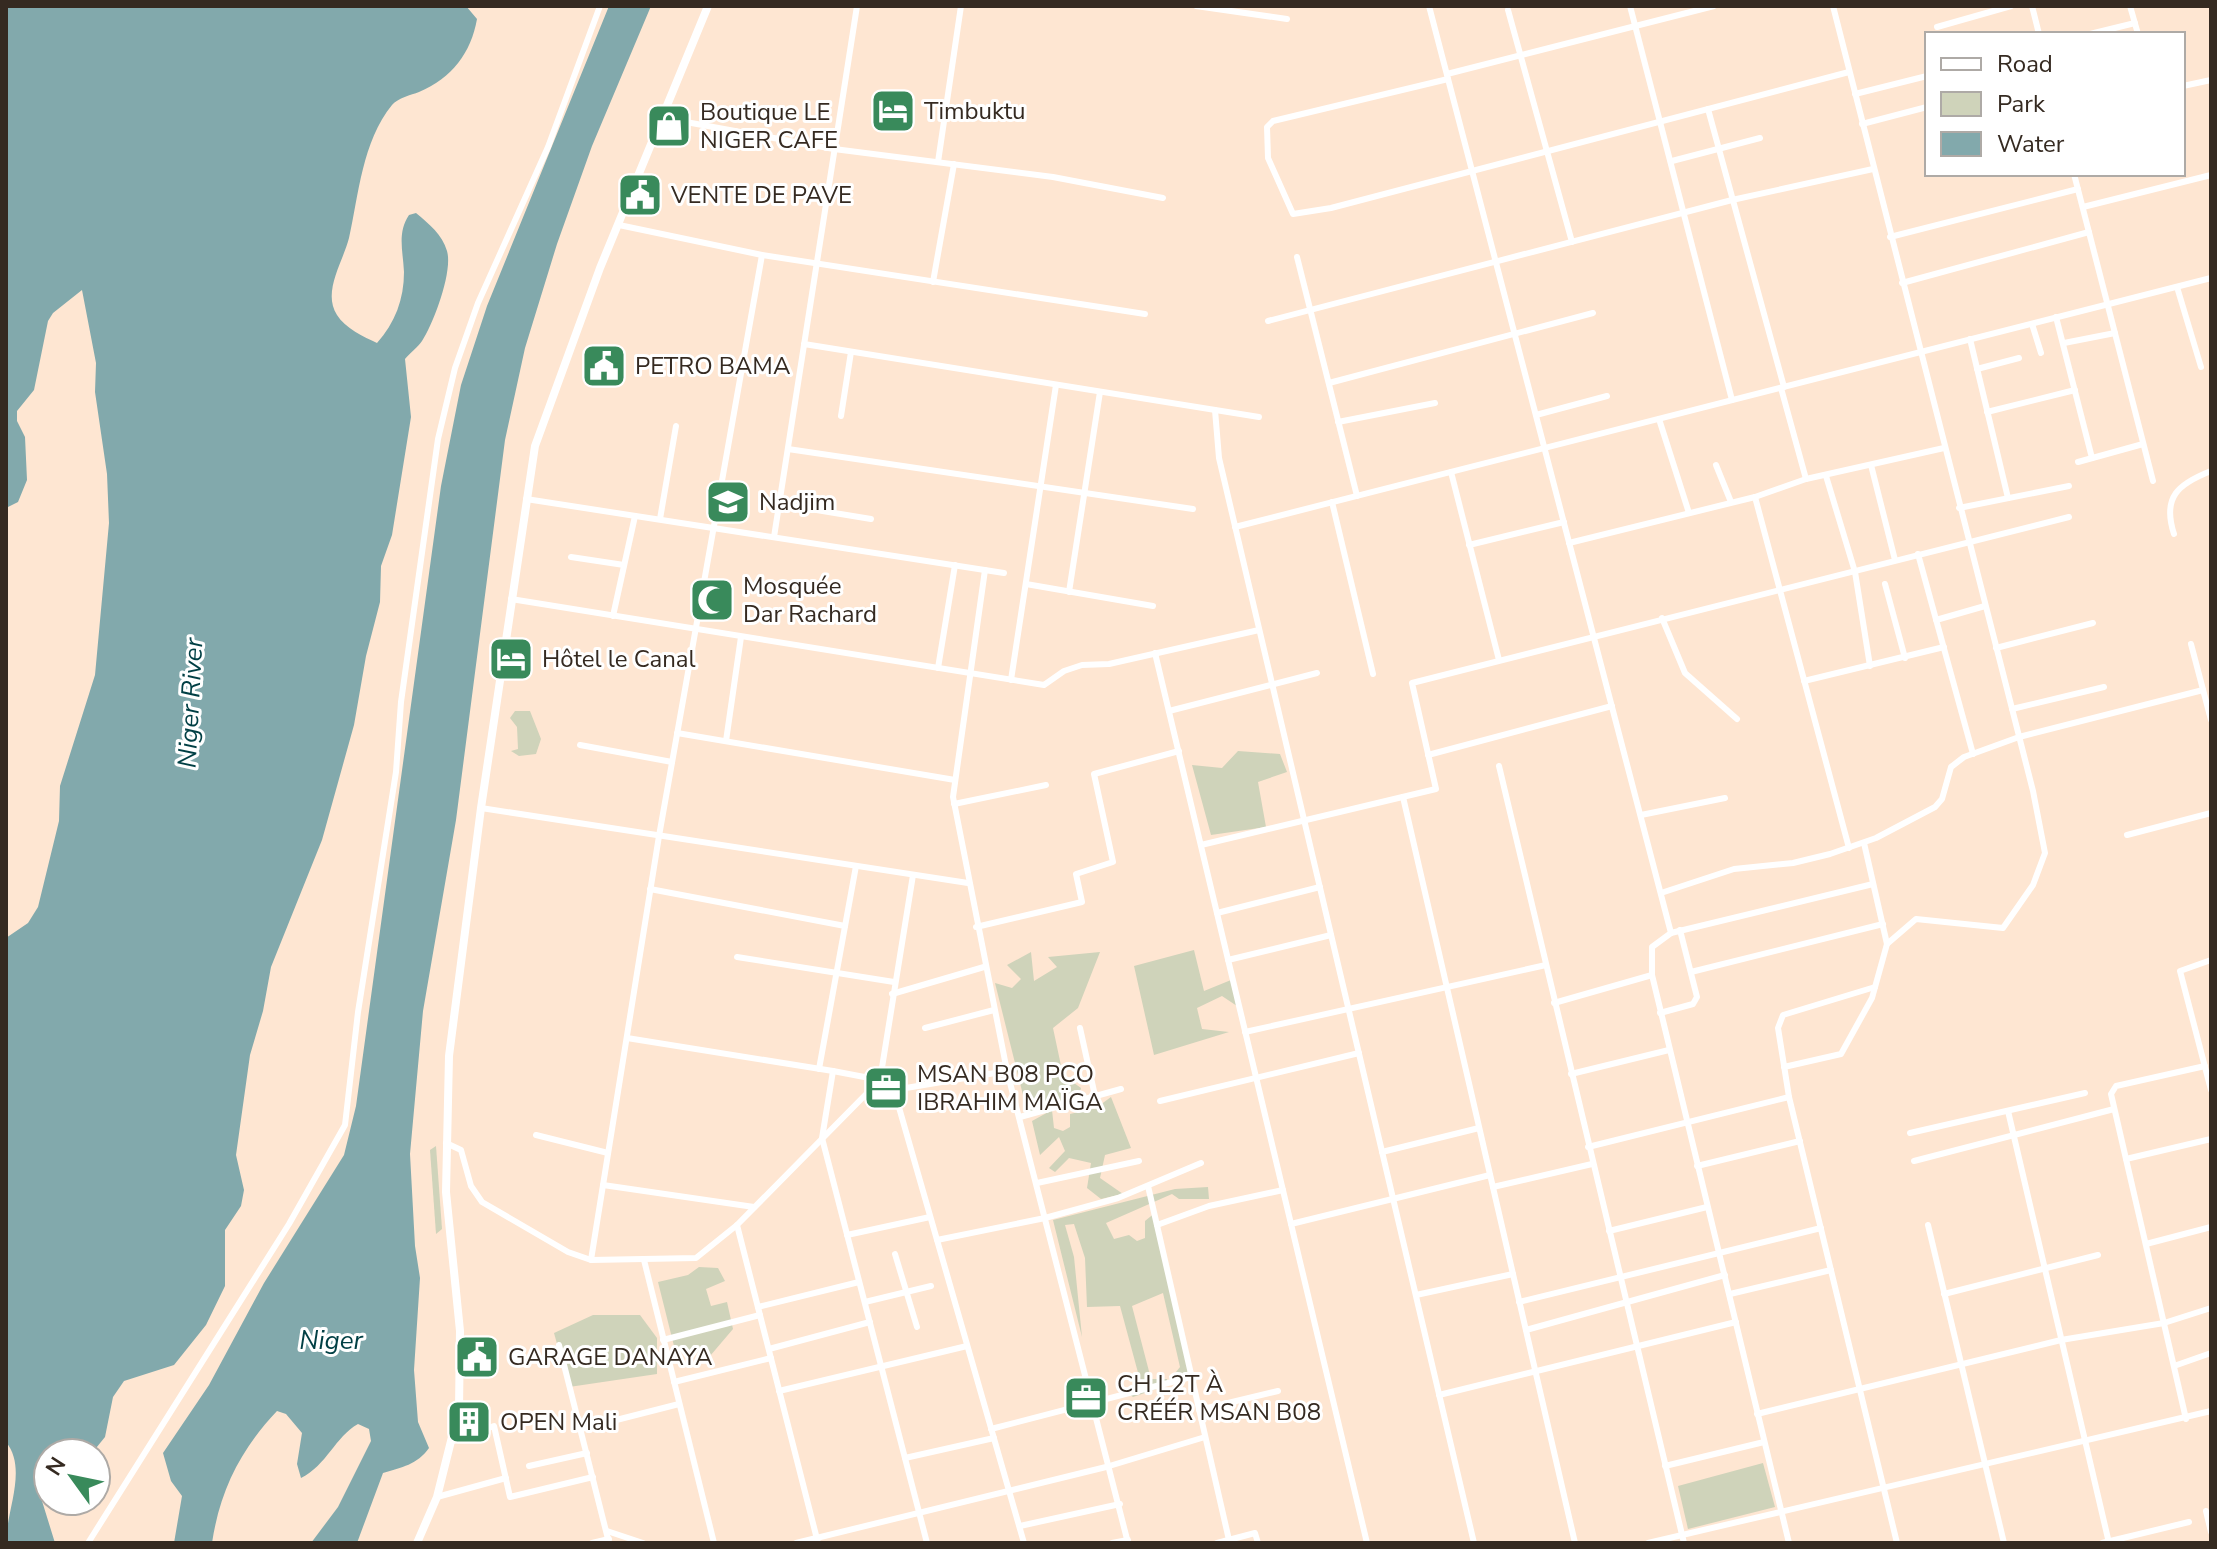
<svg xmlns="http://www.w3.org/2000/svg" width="2217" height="1549" font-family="'Nunito Sans',sans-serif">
<rect width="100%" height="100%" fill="#fee6d2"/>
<g fill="#cfd3ba">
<path d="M515,711H530L541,739L536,754L519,756L511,751L518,749L517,727L510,718Z"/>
<path d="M1238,751L1280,754L1287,772L1258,782L1266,827L1211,835L1192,765L1222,768Z"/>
<path d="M1194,950L1204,991L1231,980L1237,1006L1222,996L1197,1008L1202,1029L1229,1032L1154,1055L1134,966Z"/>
<path d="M1031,952L1034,981L1057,967L1048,957L1100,952L1078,1008L1053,1028L1063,1075L1081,1088L1078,1100L1028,1115L995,983L1012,988L1021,979L1007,965Z"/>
<path d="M1111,1097L1131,1148L1105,1155L1100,1178L1123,1194L1101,1199L1087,1188L1091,1163L1069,1158L1055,1172L1049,1168L1065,1151L1059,1137L1040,1155L1032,1121L1052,1110L1054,1128L1063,1131L1070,1127V1114L1096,1108Z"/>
<path d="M436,1146L442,1229L436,1234L430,1150Z"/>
<path d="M1208,1187L1209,1199H1179L1172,1194L1106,1223L1114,1239L1129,1235L1137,1241L1145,1238V1221L1156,1212L1188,1371L1177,1384L1172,1377L1180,1367L1163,1293L1132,1306L1151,1379H1167L1168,1385L1133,1397L1125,1391L1140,1380L1120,1306L1087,1307L1085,1258L1074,1224L1065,1225L1074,1257L1082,1337L1053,1220L1175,1189Z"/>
<path d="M699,1267L718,1268L725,1281L706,1289L711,1306L727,1302L733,1329L710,1356L674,1346L658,1282L688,1275Z"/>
<path d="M593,1315H640L657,1338V1374L569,1387L554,1333Z"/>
<path d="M1763,1463L1775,1507L1688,1529L1678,1486Z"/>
</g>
<g fill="#82a9ac">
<path d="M6,6H466L477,19C471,53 452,78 419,92C411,95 398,98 392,105C362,142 359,194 349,238C343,262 322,292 337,315C345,328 364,337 377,343C395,323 404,299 404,272C403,251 397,233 409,215L416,213C429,224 442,234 447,251C453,271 434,323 422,341C418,347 410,353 405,359L411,417L392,535L381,566L380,602L366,656L354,725L322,840L271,967L263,1011L250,1055L236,1155L244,1190L241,1206L225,1230V1286L206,1325L174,1365L124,1381L113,1397L105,1437L92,1453H48V1470L38,1488L55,1543H6C6,1511 28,1469 6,1442V938L28,923L38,907L59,821L60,786L95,675L109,523L107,474L95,392L96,363L82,290L53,313L48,321L34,390L17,411V421L25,437L27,480L18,502L6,508Z"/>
<path d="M609,6H651L592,146L557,244L525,348L505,440L456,820L423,1011L410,1154L415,1246L420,1278L414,1370L418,1422L429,1448C417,1465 402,1467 383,1473L357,1543H311L338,1507L371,1441L369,1429L358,1424C335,1437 327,1465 301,1478L297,1464L302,1433L286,1414L277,1411C241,1449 220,1490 212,1543H174L182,1496L171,1481L163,1453L209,1385L264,1283L344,1155L356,1106L441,486L461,385L487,306Z"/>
</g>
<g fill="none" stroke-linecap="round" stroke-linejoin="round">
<g stroke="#fff" stroke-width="6">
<path d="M1196,6L1287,19"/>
<path d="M1429,6L1671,933L1652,947V975L1789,1543"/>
<path d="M1630,6L1732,400"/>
<path d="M1833,6L2033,791L2045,853L2033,885L2003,928L1916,919L1887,944"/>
<path d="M2032,6L2039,34"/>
<path d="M2130,6L2138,34"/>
<path d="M1508,10L1572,242"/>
<path d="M1937,27L2011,6"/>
<path d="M2090,34L2135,23"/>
<path d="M1447,74L1714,6"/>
<path d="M1448,79L1273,121L1267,127L1268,158L1293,214L1331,208L1849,72"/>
<path d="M2183,86L2211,80"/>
<path d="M1855,94L1927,76"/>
<path d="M1708,109L1784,387"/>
<path d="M664,118L834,149L1053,177L1163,198"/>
<path d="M1862,124L1927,107"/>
<path d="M1672,161L1760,138"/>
<path d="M938,162L961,6"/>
<path d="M2074,174L2153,481"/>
<path d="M2083,207L2211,175"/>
<path d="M619,225L762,255L1145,314"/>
<path d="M1890,237L2078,189"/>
<path d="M1297,257L1357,496"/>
<path d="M933,282L954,164"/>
<path d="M1902,283L2089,232"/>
<path d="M2177,287L2201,367"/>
<path d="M2056,317L2092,458"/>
<path d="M1268,321L1732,200L1873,169"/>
<path d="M2032,324L2041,353"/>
<path d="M1970,339L2008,498"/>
<path d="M2064,343L2115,333"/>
<path d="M804,344L1259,417"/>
<path d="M1977,369L2019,358"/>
<path d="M1329,383L1593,313"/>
<path d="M1781,388L1806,479"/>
<path d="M1215,410L1219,458L1474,1543"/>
<path d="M1987,412L2075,390"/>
<path d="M1536,415L1607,396"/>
<path d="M841,416L851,352"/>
<path d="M1659,419L1689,513"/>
<path d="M1338,422L1435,403"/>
<path d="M788,449L1193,509"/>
<path d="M2078,462L2143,444"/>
<path d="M1716,465L1731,502"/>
<path d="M1871,465L1895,560"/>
<path d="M1451,472L1499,660"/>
<path d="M1826,476L1855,572L1870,666"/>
<path d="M1755,497L1849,848"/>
<path d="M526,499L1004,573"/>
<path d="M1332,502L1373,674"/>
<path d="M780,504L871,519"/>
<path d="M1959,508L2069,486"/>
<path d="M660,519L676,426"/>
<path d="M1235,527L2211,278"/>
<path d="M2174,534C2162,497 2178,484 2211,471"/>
<path d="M774,537L857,6"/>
<path d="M1569,543L1755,497L1806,479L1944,448"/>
<path d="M1469,545L1564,522"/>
<path d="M1918,554L1973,754"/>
<path d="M571,557L624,565"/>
<path d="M985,570L953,797L1007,1071L1128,1543"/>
<path d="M1026,584L1153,606"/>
<path d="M1885,584L1905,658"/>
<path d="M1069,592L1100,392"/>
<path d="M511,599L1044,685L1064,671L1082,665L1109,664L1259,630"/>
<path d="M613,616L635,516"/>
<path d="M1662,618L1685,673L1737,719"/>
<path d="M1936,620L1985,606"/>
<path d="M2191,644L2211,720"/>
<path d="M1996,648L2093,623"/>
<path d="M1155,653L1367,1543"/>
<path d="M938,668L955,565"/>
<path d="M1011,680L1056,385"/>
<path d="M1804,681L1944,647"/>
<path d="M2012,709L2104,687"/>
<path d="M1169,711L1317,673"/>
<path d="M677,733L955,780"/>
<path d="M726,741L741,637"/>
<path d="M580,745L672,762"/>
<path d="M1428,755L1612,706"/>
<path d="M1499,766L1684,1543"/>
<path d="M1403,797L1575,1543"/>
<path d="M954,804L1046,785"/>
<path d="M481,808L968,883"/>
<path d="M1641,815L1725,798"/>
<path d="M2127,835L2211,813"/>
<path d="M1201,845L1436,789L1412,683L2069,517"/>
<path d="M650,889L845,926"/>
<path d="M1661,893L1734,869L1793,863L1830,854L1876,838L1935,807L1942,799L1951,767L1964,757L2019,737L2203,690"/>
<path d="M1217,913L1320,887"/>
<path d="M976,927L1082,902L1076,874L1113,862L1094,774L1179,751"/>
<path d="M1671,933L1873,884"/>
<path d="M737,957L894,982"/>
<path d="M1228,960L1331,935"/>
<path d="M2211,960L2180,971L2211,1090"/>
<path d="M1691,972L1883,924"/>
<path d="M1875,987L1783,1015L1778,1028L1789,1097L1897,1543"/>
<path d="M892,994L984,967"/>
<path d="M1554,1003L1652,975"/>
<path d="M1660,1013L1693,1004L1697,997L1680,930"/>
<path d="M925,1028L994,1010"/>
<path d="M1080,1028L1095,1096"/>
<path d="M1245,1032L1546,965"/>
<path d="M627,1038L833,1071L880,1080L894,1090L1024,1543"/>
<path d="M1784,1067L1841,1054L1872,998L1887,944L1864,843"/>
<path d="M819,1069L856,866"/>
<path d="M833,1071L822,1138L927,1543"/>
<path d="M1571,1074L1669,1050"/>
<path d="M894,1090L1007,1071"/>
<path d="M1160,1101L1359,1053"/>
<path d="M2008,1111L2109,1543"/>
<path d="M1020,1117L1121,1089"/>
<path d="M1910,1133L2085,1093"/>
<path d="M536,1135L608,1153"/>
<path d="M446,1143L461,1150L471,1186L482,1202L568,1252L591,1260L696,1258L737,1225L880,1080L913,875"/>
<path d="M1588,1147L1789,1097"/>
<path d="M1382,1152L1479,1128"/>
<path d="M2126,1159L2211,1139"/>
<path d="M1914,1161L2114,1109"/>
<path d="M1697,1166L1800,1141"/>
<path d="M1037,1183L1139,1161"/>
<path d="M603,1185L754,1207"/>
<path d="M1148,1186L1229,1540"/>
<path d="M1493,1187L1592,1164"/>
<path d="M1291,1224L1490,1175"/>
<path d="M737,1225L818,1543"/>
<path d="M1157,1225L1209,1206L1283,1190"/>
<path d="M1928,1225L2004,1543"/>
<path d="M1609,1231L1707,1207"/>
<path d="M847,1235L930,1217"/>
<path d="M937,1240L1045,1218L1118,1198L1201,1163"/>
<path d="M2146,1244L2211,1227"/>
<path d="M895,1254L917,1327"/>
<path d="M591,1260L659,836L762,255"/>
<path d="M644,1260L714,1543"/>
<path d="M1730,1294L1831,1270"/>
<path d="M1944,1294L2098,1255"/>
<path d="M1416,1295L1513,1274"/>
<path d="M865,1302L931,1286"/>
<path d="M1519,1302L1821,1228"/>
<path d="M758,1307L859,1282"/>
<path d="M1526,1330L1725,1275"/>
<path d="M663,1340L760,1315"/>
<path d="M559,1345L609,1543"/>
<path d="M769,1349L870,1322"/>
<path d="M2174,1366L2211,1353"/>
<path d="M674,1382L771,1358"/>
<path d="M779,1391L967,1346"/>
<path d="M1439,1395L1736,1322"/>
<path d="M1199,1410L1278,1391"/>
<path d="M1757,1414L2061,1340L2164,1323L2211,1308"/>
<path d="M2186,1419L2111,1094L2116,1086L2205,1066"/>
<path d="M581,1429L679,1404"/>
<path d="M991,1429L1191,1377"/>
<path d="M451,1442L494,1426L510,1497L593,1477"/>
<path d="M905,1458L994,1438"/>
<path d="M529,1466L587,1453"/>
<path d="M1665,1466L1764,1442"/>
<path d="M437,1497L506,1478"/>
<path d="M2206,1511L2211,1532"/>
<path d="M1020,1526L1120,1504"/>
<path d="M607,1531L643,1543"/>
<path d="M88,1543L289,1224L345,1125L358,1012L396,772L401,702L438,439L455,368L478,303L548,147L600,6"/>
<path d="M592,1543L609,1539"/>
<path d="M796,1543L1106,1467L1205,1437"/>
<path d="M1112,1543L1128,1540"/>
<path d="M1217,1543L1255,1533L1258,1543"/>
<path d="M1648,1543L2211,1411"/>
<path d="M2102,1543L2189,1522"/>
</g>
<path stroke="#fff" stroke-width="8" d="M417,1543L437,1497L459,1409L460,1331L446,1192L449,1056L481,808L535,446L600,268L708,6"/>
</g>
<defs>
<g id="hotel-square" transform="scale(2.3)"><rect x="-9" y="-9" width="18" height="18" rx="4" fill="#398a5b" stroke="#fff"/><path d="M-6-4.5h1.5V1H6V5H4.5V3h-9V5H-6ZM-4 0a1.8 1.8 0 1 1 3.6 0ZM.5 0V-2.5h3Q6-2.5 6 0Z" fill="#fff"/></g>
<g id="shop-square" transform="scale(2.3)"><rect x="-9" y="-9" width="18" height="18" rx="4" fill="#398a5b" stroke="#fff"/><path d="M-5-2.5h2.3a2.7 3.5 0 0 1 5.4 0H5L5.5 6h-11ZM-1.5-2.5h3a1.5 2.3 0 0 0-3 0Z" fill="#fff"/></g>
<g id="civic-square" transform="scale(2.3)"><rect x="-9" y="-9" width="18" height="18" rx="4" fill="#398a5b" stroke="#fff"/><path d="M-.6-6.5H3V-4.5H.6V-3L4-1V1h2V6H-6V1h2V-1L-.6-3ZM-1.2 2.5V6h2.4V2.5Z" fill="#fff"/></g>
<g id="university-square" transform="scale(2.3)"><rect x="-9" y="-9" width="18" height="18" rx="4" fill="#398a5b" stroke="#fff"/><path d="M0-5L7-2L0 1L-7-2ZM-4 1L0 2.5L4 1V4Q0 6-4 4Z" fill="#fff"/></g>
<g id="mosque-square" transform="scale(2.3)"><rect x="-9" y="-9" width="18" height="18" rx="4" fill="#398a5b" stroke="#fff"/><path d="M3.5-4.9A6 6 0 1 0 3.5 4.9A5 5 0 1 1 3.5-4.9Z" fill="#fff"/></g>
<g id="office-square" transform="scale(2.3)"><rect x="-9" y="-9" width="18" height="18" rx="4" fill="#398a5b" stroke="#fff"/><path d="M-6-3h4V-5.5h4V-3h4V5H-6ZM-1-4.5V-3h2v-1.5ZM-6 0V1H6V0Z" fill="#fff"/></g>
<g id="building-square" transform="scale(2.3)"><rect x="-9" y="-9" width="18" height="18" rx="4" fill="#398a5b" stroke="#fff"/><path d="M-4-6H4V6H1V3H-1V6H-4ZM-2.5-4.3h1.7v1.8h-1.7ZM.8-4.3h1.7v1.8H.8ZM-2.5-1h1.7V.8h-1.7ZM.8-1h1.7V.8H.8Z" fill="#fff"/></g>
</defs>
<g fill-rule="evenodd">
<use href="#hotel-square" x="893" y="111"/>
<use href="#shop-square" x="669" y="126"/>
<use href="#civic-square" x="640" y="195"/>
<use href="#civic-square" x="604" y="366"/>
<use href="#university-square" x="728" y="502"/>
<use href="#mosque-square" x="712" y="600"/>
<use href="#hotel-square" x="511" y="659"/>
<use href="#office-square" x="886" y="1088"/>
<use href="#civic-square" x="477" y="1357"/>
<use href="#office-square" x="1086" y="1398"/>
<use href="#building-square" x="469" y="1422"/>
</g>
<g text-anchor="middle" stroke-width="6" stroke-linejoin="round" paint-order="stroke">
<g font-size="24" fill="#352a21" stroke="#fff" text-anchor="start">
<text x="924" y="119">Timbuktu</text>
<text x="700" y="120">Boutique LE<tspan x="700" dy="28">NIGER CAFE</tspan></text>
<text x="671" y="203">VENTE DE PAVE</text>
<text x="635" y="374">PETRO BAMA</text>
<text x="759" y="510">Nadjim</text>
<text x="743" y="594">Mosquée<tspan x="743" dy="28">Dar Rachard</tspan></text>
<text x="542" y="667">Hôtel le Canal</text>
<text x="917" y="1082">MSAN B08 PCO<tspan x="917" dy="28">IBRAHIM MAÏGA</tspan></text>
<text x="508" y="1365">GARAGE DANAYA</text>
<text x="1117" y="1392">CH L2T À<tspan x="1117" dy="28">CRÉÉR MSAN B08</tspan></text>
<text x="500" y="1430">OPEN Mali</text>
</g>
<g font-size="26" font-style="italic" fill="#003f44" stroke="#fff">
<text transform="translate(190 703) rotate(-87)" y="9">Niger River</text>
<text x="331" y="1349">Niger</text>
</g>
</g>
<rect width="2217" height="1549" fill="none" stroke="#352a21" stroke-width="16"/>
<rect x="1925" y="32" width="260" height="144" fill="#ffffff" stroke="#aeaaa6" stroke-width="2"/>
<rect x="1941" y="58" width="40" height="12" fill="#ffffff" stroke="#aeaaa6" stroke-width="2"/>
<text x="1997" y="72" font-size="24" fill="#352a21">Road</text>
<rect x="1941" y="92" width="40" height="24" fill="#cfd3ba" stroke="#aeaaa6" stroke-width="2"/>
<text x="1997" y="112" font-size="24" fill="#352a21">Park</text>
<rect x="1941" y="132" width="40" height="24" fill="#82a9ac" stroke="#aeaaa6" stroke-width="2"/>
<text x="1997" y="152" font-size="24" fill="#352a21">Water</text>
<g transform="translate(72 1477) rotate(303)"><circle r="38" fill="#ffffff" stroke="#aeaaa6" stroke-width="2"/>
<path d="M0-6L14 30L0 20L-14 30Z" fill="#398a5b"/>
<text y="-12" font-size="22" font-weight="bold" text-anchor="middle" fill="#352a21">N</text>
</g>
</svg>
